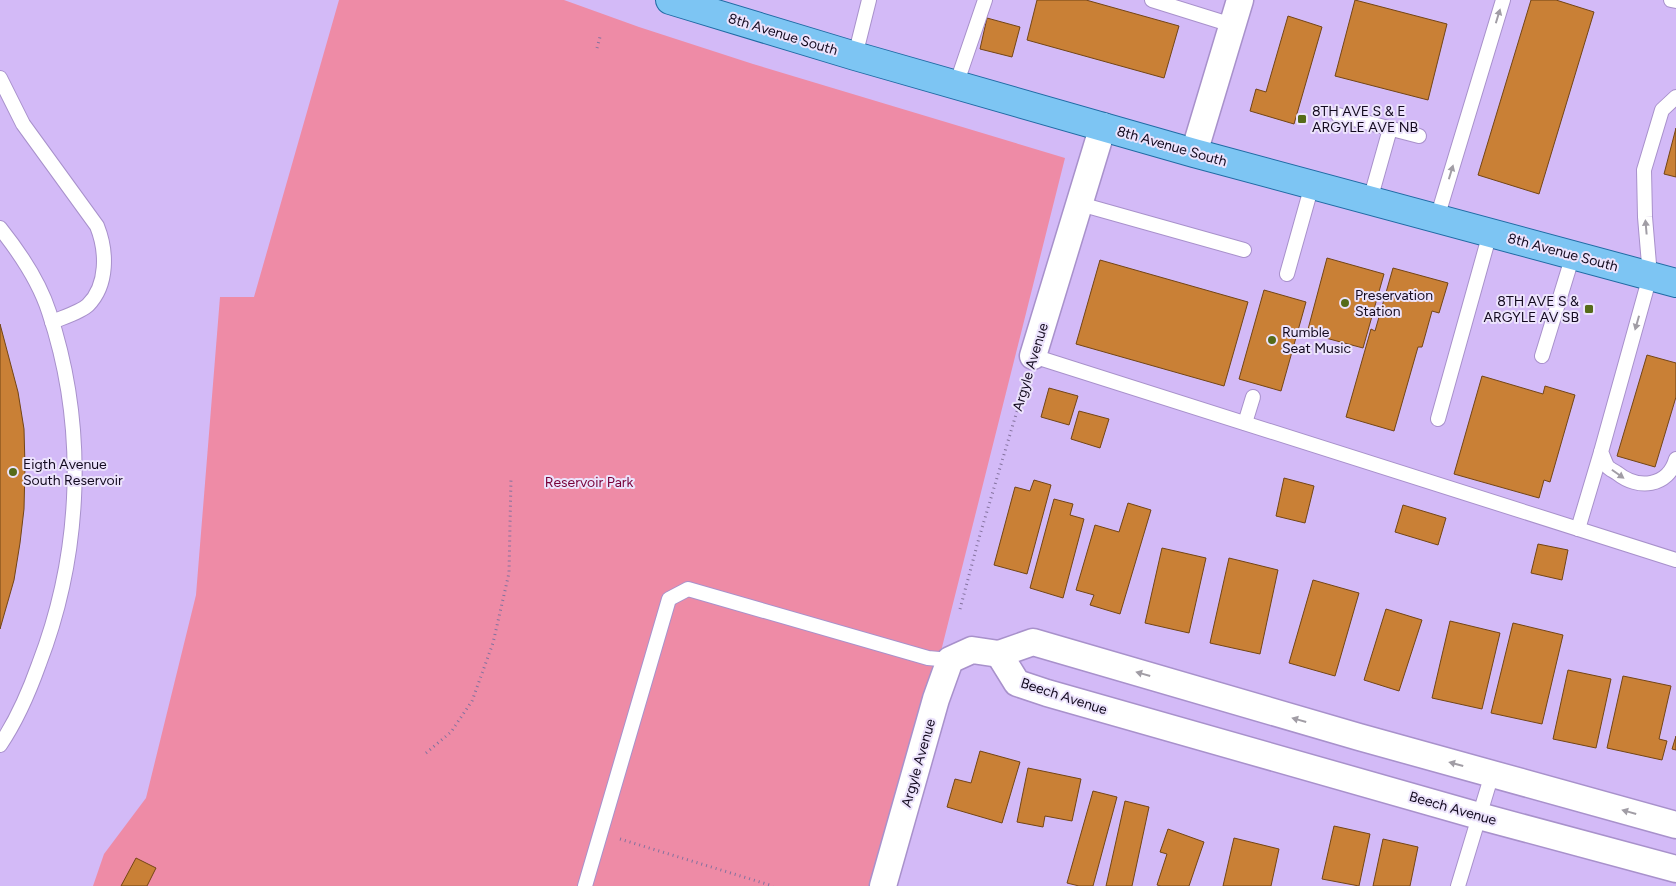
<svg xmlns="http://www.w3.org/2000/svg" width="1676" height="886" font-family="Figtree,sans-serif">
<rect width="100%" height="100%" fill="#d3baf7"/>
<path fill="#ee8ba6" d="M339,0H564L639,27L753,64L1065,158L882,886H93L104,854L146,798L196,595L220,297H254Z"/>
<g fill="#c98036" stroke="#734515">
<path d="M1037,0H1086L1179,26L1164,78L1027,40Z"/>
<path d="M1355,0L1447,24L1428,100L1335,76Z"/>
<path d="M1531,0H1556L1594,12L1539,194L1478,175Z"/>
<path d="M1288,16L1322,27L1294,124L1250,111L1256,89L1266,92Z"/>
<path d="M987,18L1020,27L1012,57L980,49Z"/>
<path d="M1676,128V177L1664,174Z"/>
<path d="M1327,258L1384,274L1363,348L1307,333Z"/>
<path d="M1100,260L1248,302L1224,386L1076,344Z"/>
<path d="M1393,268L1448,283L1439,313L1432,311L1422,347H1418L1394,431L1346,417L1371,329L1375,331Z"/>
<path d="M1264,290L1306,302L1281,391L1239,379Z"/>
<path d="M0,324L18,392L24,429L25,467L24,509L20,543L14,580L0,629Z"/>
<path d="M1647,355L1676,363V397L1655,467L1617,456Z"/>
<path d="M1482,376L1543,394L1545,386L1575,395L1550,482L1544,480L1539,498L1454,474Z"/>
<path d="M1049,388L1078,396L1069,425L1041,417Z"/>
<path d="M1079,411L1109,419L1100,448L1071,439Z"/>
<path d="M1284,478L1314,486L1305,523L1276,516Z"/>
<path d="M1034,480L1051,485L1027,574L994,565L1015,487L1030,491Z"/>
<path d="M1054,499L1073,504L1070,515L1084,519L1063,598L1030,588Z"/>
<path d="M1128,503L1151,510L1120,614L1090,605L1094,595L1076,590L1095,525L1119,532Z"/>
<path d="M1403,505L1446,518L1438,545L1395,532Z"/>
<path d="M1538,544L1568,550L1562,580L1531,573Z"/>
<path d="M1162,548L1206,558L1189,633L1145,623Z"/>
<path d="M1229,558L1278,570L1260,654L1210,643Z"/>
<path d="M1313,580L1359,593L1335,676L1289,663Z"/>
<path d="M1386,609L1422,620L1399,691L1364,680Z"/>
<path d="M1450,621L1500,633L1482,709L1432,698Z"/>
<path d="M1513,623L1563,635L1542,724L1491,713Z"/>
<path d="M1568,670L1611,679L1596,748L1553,739Z"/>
<path d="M1623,676L1671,686L1659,739L1667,741L1662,760L1607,748Z"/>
<path d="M1676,736V750L1672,749Z"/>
<path d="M980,751L1020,762L1002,823L947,807L955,779L971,783Z"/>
<path d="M1028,768L1081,779L1072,821L1045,816L1043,827L1017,822Z"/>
<path d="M1093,791L1117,797L1093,886H1079L1067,883Z"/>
<path d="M1125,801L1149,807L1132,886H1106Z"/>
<path d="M1334,826L1370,834L1359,886L1322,879Z"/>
<path d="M1168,829L1204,842L1189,886H1161L1157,885L1167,854L1160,852Z"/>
<path d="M1234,838L1279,849L1271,886H1223Z"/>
<path d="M1383,839L1418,847L1410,886H1373Z"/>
<path d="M136,858L156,868L147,886H121Z"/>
</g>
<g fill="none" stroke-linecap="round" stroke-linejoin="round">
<g stroke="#a891cb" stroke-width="16">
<g id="service">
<path d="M1152,0L1232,25"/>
<path d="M1671,0L1676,1"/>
<path d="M855,56L869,0"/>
<path d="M0,78L23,124L97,226C107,251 108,285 88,305C81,312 61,318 52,322"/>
<path d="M956,85L985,0"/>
<path d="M1676,97L1662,110L1644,170L1645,217L1650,276L1601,452C1603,456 1605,462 1607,466C1609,469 1614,471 1617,473C1638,490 1668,487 1676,459"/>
<path d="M1338,115L1419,136"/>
<path d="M1370,200L1390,129"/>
<path d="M1080,204L1244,250"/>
<path d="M1437,218L1503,0"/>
<path d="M0,228C20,253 39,281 49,312C87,426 82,552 39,664C29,692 17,720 0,745"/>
<path d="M1287,274L1312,185"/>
<path d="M1033,356L1676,560"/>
<path d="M1542,356L1573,255"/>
<path d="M1438,419L1490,233"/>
<path d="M1245,423L1253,397"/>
<path d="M1578,529L1601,452"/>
<path d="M585,886L669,599L688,589L928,658L950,660"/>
<path d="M1458,886L1492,774"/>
</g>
</g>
<g stroke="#a891cb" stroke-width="29">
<g id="minor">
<path d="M1194,153L1240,0"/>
<path d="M1033,356L1103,126"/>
<path d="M1676,825L1359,737L1033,642L999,654L1017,683L1047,693L1479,816L1676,869"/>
<path d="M883,886L936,699L950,660L972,650L999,654"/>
</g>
</g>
<g stroke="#206ba4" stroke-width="30">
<path id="primary" d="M670,0L855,56L1194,153L1676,283"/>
</g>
<g stroke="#84729e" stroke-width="3" stroke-dasharray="1 4" stroke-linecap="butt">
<path d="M597,48L600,37"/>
<path d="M960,609L979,538L1026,381"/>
<path d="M426,753L451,732L472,701L493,643L509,573L511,478"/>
<path d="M620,839L773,886"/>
</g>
<use href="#service" stroke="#fff" stroke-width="14"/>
<use href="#minor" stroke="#fff" stroke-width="26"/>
<use href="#primary" stroke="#7dc5f3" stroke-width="28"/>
</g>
<defs><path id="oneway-solid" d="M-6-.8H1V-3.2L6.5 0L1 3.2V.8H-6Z" transform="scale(1.25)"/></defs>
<g fill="#a19da5">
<use href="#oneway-solid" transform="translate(1498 16) rotate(-73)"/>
<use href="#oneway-solid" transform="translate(1451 172) rotate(-73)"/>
<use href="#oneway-solid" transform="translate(1646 227) rotate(-95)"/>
<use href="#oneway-solid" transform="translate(1637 323) rotate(106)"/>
<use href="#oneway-solid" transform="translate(1618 474) rotate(35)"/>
<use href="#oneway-solid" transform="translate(1143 674) rotate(-164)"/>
<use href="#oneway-solid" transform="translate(1299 720) rotate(-164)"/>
<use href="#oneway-solid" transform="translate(1456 764) rotate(-165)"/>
<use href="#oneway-solid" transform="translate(1629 812) rotate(-164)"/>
</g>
<g fill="#566b19" stroke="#ece3fc" stroke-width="2">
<rect x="1297" y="114" width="10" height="10" rx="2.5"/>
<circle cx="1345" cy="303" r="5"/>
<rect x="1584" y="304" width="10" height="10" rx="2.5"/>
<circle cx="1272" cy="340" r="5"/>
<circle cx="13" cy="472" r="5"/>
</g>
<g text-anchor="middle" stroke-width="4" stroke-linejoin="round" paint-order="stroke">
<g font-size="14" fill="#130a1f" stroke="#ece3fc">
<text transform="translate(783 34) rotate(17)" y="5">8th Avenue South</text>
<text transform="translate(1172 146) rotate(16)" y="5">8th Avenue South</text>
<text transform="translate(1563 252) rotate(15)" y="5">8th Avenue South</text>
<text transform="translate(1030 367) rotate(-73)" y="5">Argyle Avenue</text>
<text transform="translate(1064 696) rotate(18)" y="5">Beech Avenue</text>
<text transform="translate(918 763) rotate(-74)" y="5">Argyle Avenue</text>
<text transform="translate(1453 808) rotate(16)" y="5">Beech Avenue</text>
</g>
<g font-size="14" fill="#130a1f" stroke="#ece3fc" text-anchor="start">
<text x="1312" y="116">8TH AVE S &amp; E<tspan x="1312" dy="16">ARGYLE AVE NB</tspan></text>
<text x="1355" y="300">Preservation<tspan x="1355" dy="16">Station</tspan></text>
<text x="1579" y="306" text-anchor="end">8TH AVE S &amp;<tspan x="1579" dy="16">ARGYLE AV SB</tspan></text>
<text x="1282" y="337">Rumble<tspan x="1282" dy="16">Seat Music</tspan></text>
<text x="23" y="469">Eigth Avenue<tspan x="23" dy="16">South Reservoir</tspan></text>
</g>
<g font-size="14" fill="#780038" stroke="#ece3fc">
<text x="589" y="487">Reservoir Park</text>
</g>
</g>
</svg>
